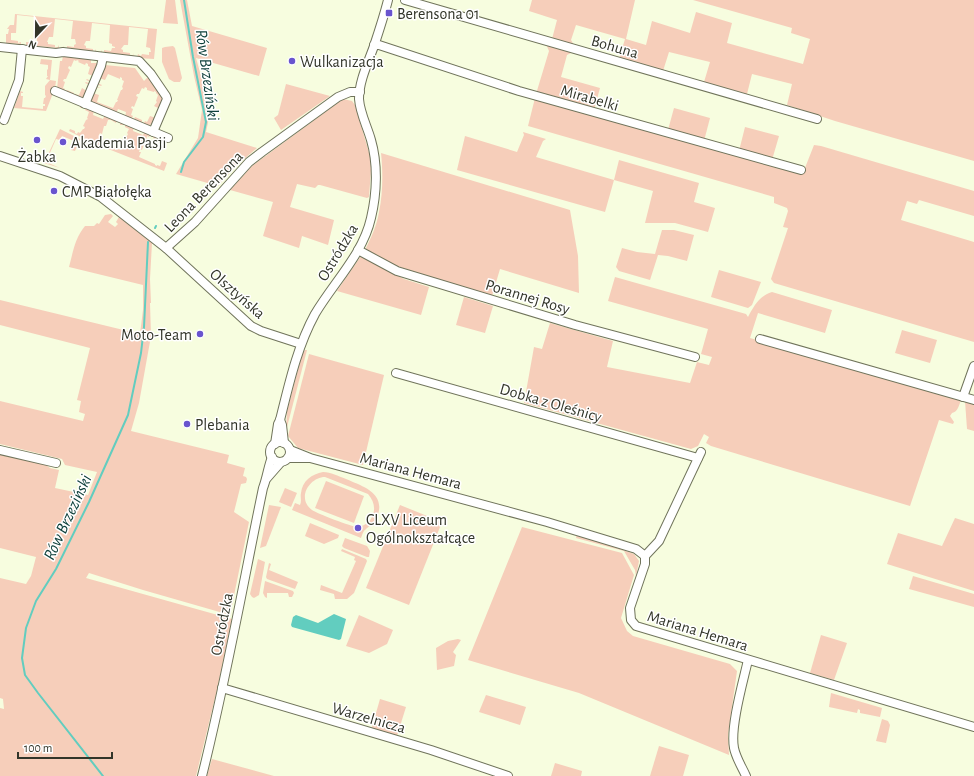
<svg xmlns="http://www.w3.org/2000/svg" width="974" height="776" font-family="'Alegreya Sans',sans-serif">
<rect width="100%" height="100%" fill="#f7fddf"/>
<g fill="#f6ceba" fill-rule="evenodd">
<path d="M166,0H175L178,24L163,23Z"/>
<path d="M180,0H187L192,26L267,48L259,76L196,58L208,101L209,118L206,132L257,148L236,166L218,186L176,174L198,138L202,110L194,76Z"/>
<path d="M532,0H635L626,39L646,45L652,21L690,33L696,12L732,23L727,43L803,64L810,39L791,33L792,28L693,0H974V161L835,121L787,105L792,84L752,74L747,94L704,82L710,62L669,52L663,71L619,59L625,39L576,25L571,40L574,45L552,39L557,20L529,11Z"/>
<path d="M15,14L157,29L154,59L137,58L138,54L141,56L142,54L149,55V52H151L150,48L146,47L148,29L129,27L128,45H124L121,49L123,50V52L130,53V55H133L134,53L133,56L101,52V50L102,52H104V50L111,51L112,48H115V47L112,46V44L109,43L110,25L92,23L90,41H86L84,45L86,46V48L93,49V51H95L96,49V52L63,48V46L64,48H67V46L74,47V45L76,44L75,39H71L73,21L55,19L53,37H49L47,42H48V44L55,45V47H58L59,45V48L26,45V42L37,43V36L34,35L36,17L17,15L16,33H11V40L18,41V43L21,42V44L6,43V34H8L9,29H7L10,25H14Z"/>
<path d="M546,44L573,52L567,55L561,77L600,88L594,110L536,94L549,51Z"/>
<path d="M173,46L175,48L182,78L180,82H174L169,79L162,62V48L165,47Z"/>
<path d="M63,56L91,59V63H97V60L99,62L91,82L86,80L87,79L91,81L93,76L88,74L90,67L88,66V64L86,63L85,65L78,62L79,61L77,60L76,61L74,60L71,67L69,66L68,68L70,70L66,79H64L63,81L65,82L63,88L65,89L64,91H66L67,90L74,93V94L79,95L82,88L87,91L90,85L85,83L86,82L91,84L85,97L82,99L57,89L60,61H62Z"/>
<path d="M41,59L52,60L50,80L56,81L55,88L46,111L14,108L20,91L23,92V93H21V96H23L22,107L43,109V106H45V104H43L44,98H45L46,96L45,95V86L50,80L46,79L48,76H47V70L48,69V65L40,64Z"/>
<path d="M105,65L135,68L144,81L148,77L164,97L160,109L154,106L157,102L156,101L158,95L156,93V92L154,91V92L147,90V88L145,87L144,89L142,88L139,94H137L136,96L138,97L134,107L132,106L131,108L133,109L131,115L133,116L132,118L134,119L135,117L142,120V122L144,123L145,121L147,122L150,116L156,118L154,123L147,126L125,117L126,112L118,109L116,114L92,103L91,101L96,86L101,88L95,87L93,93L99,95L97,102L113,108L116,102H117L118,100H117L121,90H122L123,88L122,87L124,81L122,80V78L120,77V79L108,74L105,80L99,78L97,83L102,85L101,86L96,84Z"/>
<path d="M286,84L330,96L281,130L274,118L278,115Z"/>
<path d="M535,98L803,173L814,145L821,146L974,191V216L919,200L917,204L907,201L901,220L974,242V342L774,283L771,279L788,228L783,227L788,211L787,208L774,203V197L528,126Z"/>
<path d="M343,99L352,101L355,105L370,156L371,170L369,197L367,198L320,185H318L315,188L297,184L290,207L334,220L328,245L302,236L299,248L263,236L273,202L230,190L252,166Z"/>
<path d="M81,105L94,110L93,115L103,119L105,115L117,120L116,123L111,120H108L106,126H104L102,134L100,133L99,135L101,136L99,141L101,142V144L103,145L104,143L115,147L114,149L116,150L117,148L121,150L125,142L124,141L126,136H127L128,134L127,133L129,129L125,127V125H120L121,121L134,126L133,131L143,135L145,131L158,136L156,139L153,138V136L150,135L149,137L147,136L146,141L144,140L143,143L144,144L142,150L140,149L139,152H141L139,157L155,164V165L157,166V165L160,166L162,161L167,163L164,171L93,143L69,131L70,129L75,131V133L77,134L78,132L80,133L83,129H84L85,127L83,126L86,120L88,119L87,118L89,112L85,110V108H80Z"/>
<path d="M674,108L710,118L704,141L668,130Z"/>
<path d="M745,127L779,136L772,160L739,151Z"/>
<path d="M60,129L80,139L75,151L71,150L74,141L62,136L60,140L56,139L46,162L60,168L44,163Z"/>
<path d="M523,132L546,139L543,141L536,157L614,180L619,160L699,183L694,202L715,208L708,232L675,223H645L653,191L614,180L605,212L457,170L465,136L517,152L524,135Z"/>
<path d="M381,153L570,210L578,256L579,293L500,269L492,296L390,264L365,250C371,238 377,225 379,212C383,193 383,172 381,153Z"/>
<path d="M111,214L113,216L108,222L115,227L118,224L116,222L119,217L152,243L150,279L151,303H150L151,336L139,403L131,431L229,455L227,463L245,468L243,476L246,477L247,479L246,483L241,484L234,512L249,522L230,615L143,590L89,573L86,578L232,619L217,690L196,776H0V708L4,709L3,699L0,698V578L26,584L31,576L36,557L0,548V454L46,465L50,468L59,470L55,488L88,495L97,472L65,465L62,459L0,444V401L83,421L85,414L79,412L81,401L77,400L90,348L0,325V300L140,334L143,310V285L69,267C73,252 75,238 85,226H94L97,223L99,224L105,215Z"/>
<path d="M662,230H674L694,235L687,261L668,256L658,255L650,280L619,271L616,267L622,248L637,252L655,254Z"/>
<path d="M361,256L404,279L429,287L421,315L337,291Z"/>
<path d="M719,270L761,282L752,305L748,308L711,297Z"/>
<path d="M615,277L746,314L748,317C754,306 759,296 772,292L832,310L825,333L758,313L750,338L961,400C959,405 958,412 952,413L950,416L954,422L953,424L939,420L910,506L711,446L706,443L709,437L704,434L698,446L691,449L524,403L534,347L542,349L550,323L613,341L607,367L690,383L697,362L709,365L712,357L701,354L708,329L608,301Z"/>
<path d="M464,297L493,306L485,333L456,325Z"/>
<path d="M902,330L937,340L930,363L895,353Z"/>
<path d="M305,350H307L286,431L287,411L302,354Z"/>
<path d="M309,354L384,375L363,465L298,448L288,436Z"/>
<path d="M965,401L974,404V431L967,429Z"/>
<path d="M323,472C331,472 338,476 346,479C362,486 387,493 377,517C375,524 370,525 365,530C363,531 362,536 361,538L292,510L295,503L300,505C302,501 300,497 301,493C302,481 312,474 323,472ZM325,477L368,494C374,501 376,509 372,517C370,522 364,526 358,527C352,527 316,513 312,510C296,498 310,477 325,477Z"/>
<path d="M326,481L364,496L354,523L315,508Z"/>
<path d="M285,488L297,493L291,507L279,502Z"/>
<path d="M269,505L281,507L266,546L260,548Z"/>
<path d="M400,505L442,522L409,605L366,588Z"/>
<path d="M955,518L974,524V591L887,564L898,533L942,546Z"/>
<path d="M310,523L339,535L338,538L324,544L305,536Z"/>
<path d="M522,527L622,553L634,575L621,618L627,631L633,636L730,664L737,671L728,735L729,755L579,693L468,660Z"/>
<path d="M577,534L634,554L639,561L636,576L635,570L624,551L576,538Z"/>
<path d="M345,538L367,546L370,551L369,557H367L344,548L342,546Z"/>
<path d="M342,549L366,559L367,561L354,593L347,599H335L334,594L320,590L321,585L342,593L356,561L354,560L355,557L341,551Z"/>
<path d="M258,559L265,562L259,595L254,598L252,597L250,594Z"/>
<path d="M269,563L271,564L269,570L298,582L295,589L267,579L266,577Z"/>
<path d="M913,576L974,594V607L909,589Z"/>
<path d="M265,581L293,591L294,593L292,597H289L288,593H267V598L265,597L263,593Z"/>
<path d="M359,615L393,630L387,644L369,653L346,646Z"/>
<path d="M821,635L847,643L834,680L810,673Z"/>
<path d="M458,639L461,640L453,652L456,655L454,666L437,670L436,648L448,641Z"/>
<path d="M831,693L882,708L880,717L860,713V710L858,709L857,713L829,707Z"/>
<path d="M486,695L526,707L520,725L479,712Z"/>
<path d="M380,699L406,707L397,736L374,730L372,727Z"/>
<path d="M882,719L888,721L890,725L886,743L876,741Z"/>
<path d="M659,746L689,755L683,776H650Z"/>
<path d="M212,759L274,776H207Z"/>
<path d="M555,763L582,771L581,776H551Z"/>
</g>
<path fill="#62cdbf" d="M334,614L346,619L341,639L339,640L292,627L291,625L293,617L296,615L318,623Z"/>
<g fill="none" stroke-linecap="round" stroke-linejoin="round">
<g stroke="#62cdbf" stroke-width="2">
<path d="M181,172L184,162L203,137L206,122L193,57L184,0"/>
<path d="M155,228L156,226"/>
<path d="M103,776L38,693L25,675L22,658L26,628L36,601L56,569L89,502L128,415L141,353L144,327L148,242"/>
</g>
<g stroke="#70745b" stroke-width="10">
<g id="minor">
<path d="M405,0L817,119"/>
<path d="M374,45H379L519,91L801,170"/>
<path d="M0,47L56,53L63,52L139,61L151,74L166,96L167,99L153,132"/>
<path d="M55,91L168,138"/>
<path d="M85,104L101,66L103,57"/>
<path d="M4,120L19,80L22,49"/>
<path d="M0,156L60,176L101,197L166,248L251,326L261,331L301,344"/>
<path d="M166,248L195,222L249,162L262,152L338,97L350,92H360"/>
<path d="M358,250L397,271L575,325L695,357"/>
<path d="M760,339L974,400"/>
<path d="M396,373L698,458"/>
<path d="M963,397L974,366"/>
<path d="M280,420L282,425L284,443"/>
<circle cx="280" cy="452" r="10"/>
<path d="M275,444L278,424L280,420C289,384 297,347 315,314C334,282 363,254 371,218C377,193 378,164 371,140C367,126 360,113 359,99C359,81 368,63 374,46C379,31 384,16 388,0"/>
<path d="M0,450L56,463"/>
<path d="M290,450L310,458L547,522L636,549L645,556V564L630,608L631,620L636,626L974,727"/>
<path d="M288,458H309"/>
<path d="M267,478L281,462"/>
<path d="M645,556L659,541L701,452"/>
<path d="M222,688L431,750L508,776"/>
<path d="M202,776C226,681 243,584 263,488C267,478 268,467 272,457"/>
<path d="M746,776C742,767 736,758 734,748C730,727 743,682 748,660"/>
</g>
</g>
<use href="#minor" stroke="#fff" stroke-width="8"/>
</g>
<g fill="#6954ce" stroke="#fff" stroke-width="1.5">
<rect x="385" y="9" width="8" height="8" rx="2"/>
<circle cx="292" cy="61" r="4"/>
<circle cx="37" cy="140" r="4"/>
<circle cx="63" cy="142" r="4"/>
<circle cx="54" cy="191" r="4"/>
<circle cx="200" cy="334" r="4"/>
<circle cx="187" cy="424" r="4"/>
<circle cx="358" cy="528" r="4"/>
</g>
<g text-anchor="middle" stroke-width="3" stroke-linejoin="round" paint-order="stroke">
<g font-size="16" fill="#323529" stroke="#fff" text-anchor="start">
<text x="397" y="19">Berensona 01</text>
<text x="300" y="67">Wulkanizacja</text>
<text x="71" y="148">Akademia Pasji</text>
<text x="37" y="162" text-anchor="middle">Żabka</text>
<text x="62" y="197">CMP Białołęka</text>
<text x="192" y="340" text-anchor="end">Moto-Team</text>
<text x="195" y="430">Plebania</text>
<text x="366" y="525">CLXV Liceum<tspan x="366" dy="18">Ogólnokształcące</tspan></text>
</g>
<g font-size="16" fill="#323529" stroke="#fff">
<text transform="translate(615 46) rotate(16)" y="6">Bohuna</text>
<text transform="translate(590 97) rotate(16)" y="6">Mirabelki</text>
<text transform="translate(203 191) rotate(-46)" y="6">Leona Berensona</text>
<text transform="translate(337 252) rotate(-59)" y="6">Ostródzka</text>
<text transform="translate(238 293) rotate(41)" y="6">Olsztyńska</text>
<text transform="translate(528 296) rotate(17)" y="6">Porannej Rosy</text>
<text transform="translate(551 402) rotate(16)" y="6">Dobka z Oleśnicy</text>
<text transform="translate(411 470) rotate(15)" y="6">Mariana Hemara</text>
<text transform="translate(221 624) rotate(-79)" y="6">Ostródzka</text>
<text transform="translate(698 630) rotate(17)" y="6">Mariana Hemara</text>
<text transform="translate(369 717) rotate(16)" y="6">Warzelnicza</text>
</g>
<g font-size="17" font-style="italic" fill="#10413c" stroke="#fff">
<text transform="translate(208 75) rotate(82)" y="6">Rów Brzeziński</text>
<text transform="translate(67 517) rotate(-65)" y="6">Rów Brzeziński</text>
</g>
</g>
<g transform="translate(36 36) rotate(202)" stroke="#ffffff" stroke-width="3" paint-order="stroke">
<path d="M0-3L7 15L0 10L-7 15Z" fill="#323529"/>
<text y="-6" font-size="11" font-weight="bold" text-anchor="middle" fill="#323529">N</text>
</g>
<path d="M18 752v6h94v-6" fill="none" stroke="#323529" stroke-width="2"/>
<text x="24" y="752" font-size="12" fill="#323529" stroke="#ffffff" stroke-width="3" paint-order="stroke">100 m</text>
</svg>
